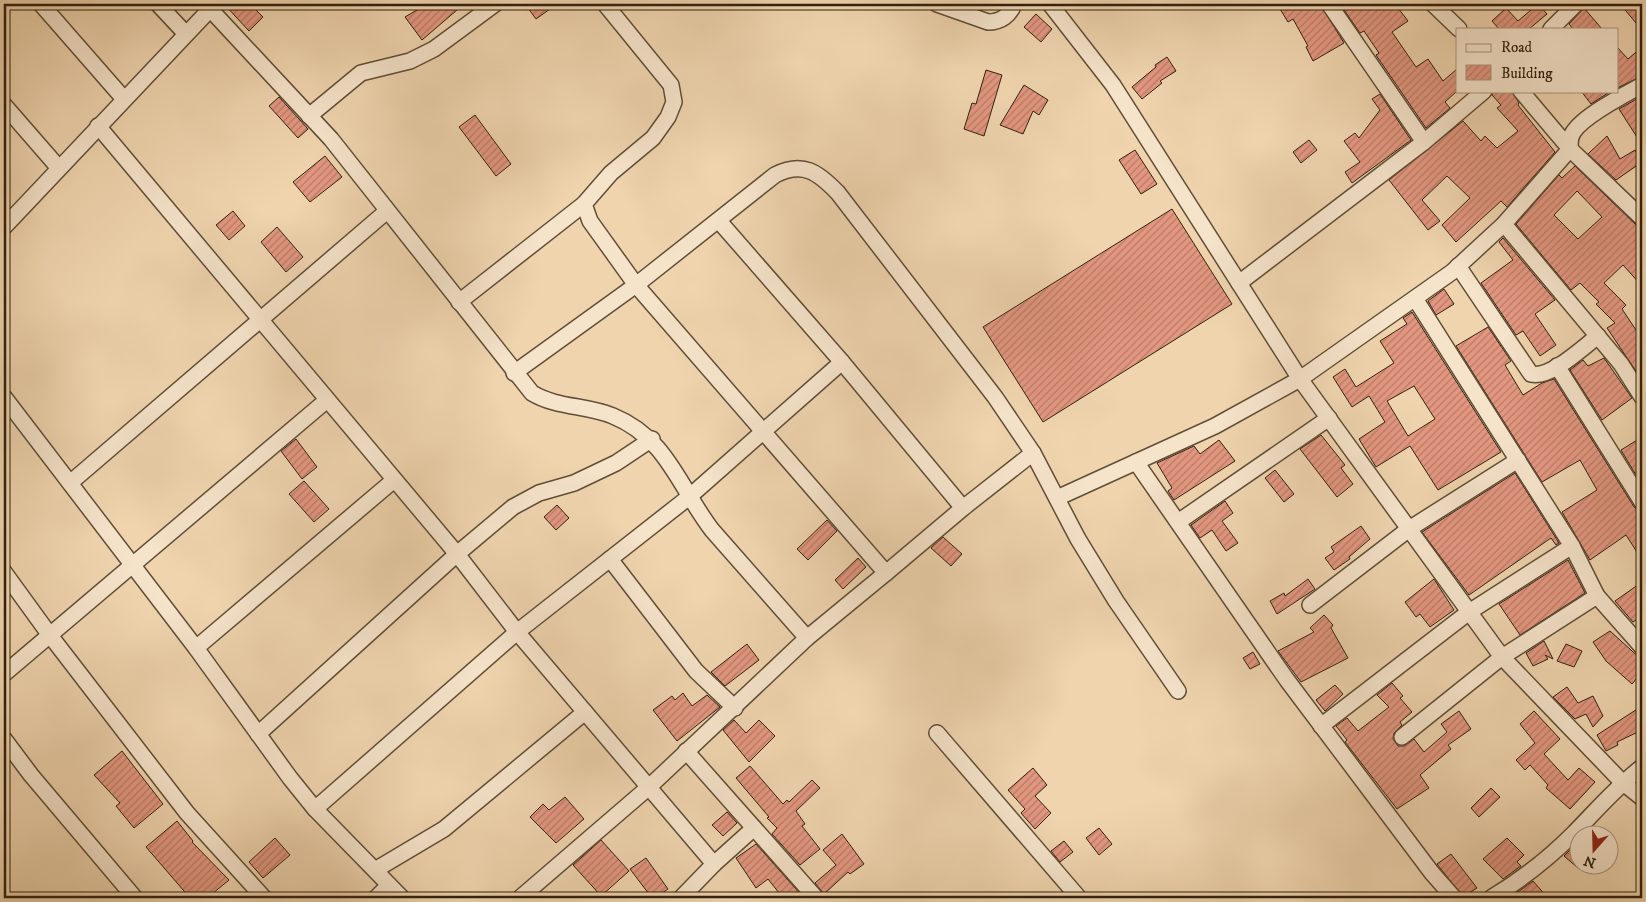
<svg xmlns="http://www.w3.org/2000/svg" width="1646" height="902" font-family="'IM FELL DW Pica',serif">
<defs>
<pattern id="building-hatch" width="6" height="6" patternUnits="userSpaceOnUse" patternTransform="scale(1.25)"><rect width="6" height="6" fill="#e39780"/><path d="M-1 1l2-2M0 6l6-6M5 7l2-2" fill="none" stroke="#b97b67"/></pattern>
</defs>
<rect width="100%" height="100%" fill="#efd4ae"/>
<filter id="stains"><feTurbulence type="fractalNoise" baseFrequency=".004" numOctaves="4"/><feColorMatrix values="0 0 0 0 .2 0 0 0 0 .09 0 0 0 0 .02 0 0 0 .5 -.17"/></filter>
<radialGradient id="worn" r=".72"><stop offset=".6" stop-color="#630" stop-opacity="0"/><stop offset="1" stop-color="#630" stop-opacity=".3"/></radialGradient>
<g fill="url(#building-hatch)" stroke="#31210f" fill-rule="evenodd">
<path d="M224,4H250L263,17L249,31Z"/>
<path d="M427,4H451L457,10L422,40L405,17Z"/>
<path d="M525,4H557L536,19Z"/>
<path d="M1277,4H1320L1344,43L1313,61L1306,47L1308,46L1293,19L1288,22Z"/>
<path d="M1340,4H1395L1408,21L1392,32L1416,67L1428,59L1443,81L1457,69V91L1445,102L1450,108L1426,128L1376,55L1379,53L1364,31L1360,33Z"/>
<path d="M1538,4L1547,14L1529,29H1499L1492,21L1506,8L1518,21Z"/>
<path d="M1620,4H1642V30Z"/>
<path d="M1584,8L1602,29H1573L1569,24Z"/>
<path d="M1036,14L1052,29L1041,42L1024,27Z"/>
<path d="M1617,47L1628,59L1642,47V76L1617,88Z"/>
<path d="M1167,57L1176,71L1160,81L1162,83L1142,99L1132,87L1156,67L1155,65Z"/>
<path d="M986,70L1002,75L984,136L964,129L972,103L976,104Z"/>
<path d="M1024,85L1048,100L1039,115L1033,111L1023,134L1000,125Z"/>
<path d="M1493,91H1512L1519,103L1518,105L1555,152L1507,207L1501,201L1456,242L1442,225L1470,198L1447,176L1422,200L1440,221L1428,230L1389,180L1463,121L1481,141L1485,136L1497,148L1518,131L1497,108L1501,105L1492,95Z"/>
<path d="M1581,91H1611L1591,104Z"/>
<path d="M1380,94L1411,140L1352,183L1345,172L1360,162L1344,141L1355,133L1359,138L1380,110L1372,99Z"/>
<path d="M1642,96V145L1619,109Z"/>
<path d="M279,97L308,129L298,138L269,106Z"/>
<path d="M475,115L511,164L496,176L459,127Z"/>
<path d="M1607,136L1620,159L1635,150L1642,162L1616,180L1588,154Z"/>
<path d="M1309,140L1317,150L1301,163L1293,152Z"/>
<path d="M1135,150L1157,184L1141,194L1119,160Z"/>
<path d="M325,156L342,177L310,202L293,182Z"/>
<path d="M1575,166L1636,225L1642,228V286L1623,265L1604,283L1626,305L1622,309L1642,339V380L1607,328L1615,323L1596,304L1599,302L1580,283L1571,290L1516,224L1559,175L1562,178ZM1577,191L1602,217L1578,239L1554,215Z"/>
<path d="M1172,209L1232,304L1043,422L983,327Z"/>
<path d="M233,211L245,226L229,240L216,225Z"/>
<path d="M277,227L303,257L286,272L261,242Z"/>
<path d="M1503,238L1555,300L1535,314L1556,345L1540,356L1523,331L1516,335L1481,283L1513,260L1499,242Z"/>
<path d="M1444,289L1454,304L1436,315L1428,301Z"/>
<path d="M1412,312L1501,452L1438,490L1410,446L1376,467L1359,439L1385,422L1369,396L1352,407L1333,377L1345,369L1356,387L1394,363L1380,341L1407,324L1403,318ZM1414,386L1435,419L1408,436L1387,401Z"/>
<path d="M1488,327L1511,361L1505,365L1523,395L1542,383L1554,379L1634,507L1642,513V560L1626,535L1590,560L1562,512L1597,490L1580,460L1542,482L1456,346Z"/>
<path d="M1604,358L1632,398L1602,420L1570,370L1583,360L1588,366Z"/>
<path d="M1321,435L1345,465L1341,468L1353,484L1337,497L1300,449Z"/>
<path d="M1642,437V485L1621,450Z"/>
<path d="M296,439L317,467L302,479L281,451Z"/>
<path d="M1219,440L1235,461L1174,500L1168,491L1172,488L1157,463L1194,446L1200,454Z"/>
<path d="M1275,470L1294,494L1284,502L1265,478Z"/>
<path d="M1515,473L1559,543L1556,545L1551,538L1469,595L1422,532Z"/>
<path d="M304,481L329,509L314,522L289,494Z"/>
<path d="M1225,501L1233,513L1222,521L1238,543L1226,551L1212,530L1200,538L1191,525Z"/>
<path d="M557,505L569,518L556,530L544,517Z"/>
<path d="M827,520L837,531L808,560L797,549Z"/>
<path d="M1361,526L1370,539L1349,557L1350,559L1334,570L1325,558L1334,552L1331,547Z"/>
<path d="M943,537L962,554L951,566L931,548Z"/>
<path d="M858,558L866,567L843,589L835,580Z"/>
<path d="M1568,560L1585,593L1520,635L1499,604Z"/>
<path d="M1308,579L1315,589L1277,614L1270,601L1284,593L1285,596Z"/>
<path d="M1434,579L1454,610L1430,627L1420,614L1416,617L1405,602Z"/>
<path d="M1642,582V616L1633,622L1615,601Z"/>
<path d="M1324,615L1333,625L1331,628L1348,658L1301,682L1278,651L1314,632L1310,628Z"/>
<path d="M1610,631L1642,660V672L1632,684L1606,661L1593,642Z"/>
<path d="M1544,641L1553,659L1545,655L1548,659L1533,666L1526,653Z"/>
<path d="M747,644L759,660L725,686L711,672Z"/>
<path d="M1566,644L1582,651L1574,667L1557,661Z"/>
<path d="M1253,652L1260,664L1250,669L1243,658Z"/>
<path d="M1392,683L1403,696L1400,698L1412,712L1400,722L1402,725L1394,733L1393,739L1398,746H1404L1414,739L1424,752L1447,732L1441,724L1459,711L1471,729L1448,745L1451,749L1420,775L1429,788L1397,809L1345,742L1347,740L1336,726L1347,718L1358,731L1389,707L1377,695Z"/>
<path d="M1335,685L1343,694L1325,711L1316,700Z"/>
<path d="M1567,687L1578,703L1593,696L1603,716L1593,727L1586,714L1575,719L1553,697Z"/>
<path d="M683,693L692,706L707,695L720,707L677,741L653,710L672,696L675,700Z"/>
<path d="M1642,706V730L1617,742L1618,745L1606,751L1597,735Z"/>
<path d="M1534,711L1560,739L1544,754L1568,780L1579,768L1595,782L1570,809L1546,788L1548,785L1530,765L1525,770L1516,760L1535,743L1520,724Z"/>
<path d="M734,720L746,733L759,720L775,736L749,762L723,730Z"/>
<path d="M122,751L163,804L134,828L116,806L120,803L94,775Z"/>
<path d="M750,766L783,804L787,800L789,802L812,780L820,788L796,811L805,824L802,826L820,849L800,865L772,834L777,828L767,818L769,817L736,778Z"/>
<path d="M1033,768L1047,785L1035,796L1051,813L1035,829L1021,813L1025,809L1008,790Z"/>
<path d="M1491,788L1500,797L1479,817L1471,808Z"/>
<path d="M565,797L584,819L556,843L530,817L543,804L549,810Z"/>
<path d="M727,812L737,823L723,836L712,825Z"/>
<path d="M177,821L193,841L192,842L229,880L207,898H190L146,847Z"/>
<path d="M1099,828L1112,844L1099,855L1086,838Z"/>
<path d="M842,834L864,864L850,874L848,872L824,894L815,883L836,865L823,850Z"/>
<path d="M275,838L290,855L263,878L249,862Z"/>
<path d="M1507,838L1524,855L1517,862L1521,866L1503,879L1483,859Z"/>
<path d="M601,840L629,871L601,896L573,865Z"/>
<path d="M1064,841L1073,852L1060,862L1051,851Z"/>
<path d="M1578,842V868L1564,856Z"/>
<path d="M756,844L804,898H783L768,879L756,888L736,858Z"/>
<path d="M1451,854L1477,888L1463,897L1437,864Z"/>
<path d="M646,858L668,889L655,898H652L630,869Z"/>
<path d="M1533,881L1548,898H1508L1518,892Z"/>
</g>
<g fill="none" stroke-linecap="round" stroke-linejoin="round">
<g stroke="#604e37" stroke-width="18">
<g id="minor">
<path d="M41,4L124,99"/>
<path d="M158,4L186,34"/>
<path d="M937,4L988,22C1001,22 1010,15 1014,4"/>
<path d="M1050,4L1113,85L1300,379L1502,657L1622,782L1642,798"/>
<path d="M1329,4L1424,142"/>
<path d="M1433,4L1459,29"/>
<path d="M210,9L331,139L532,393C557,408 586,405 613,416C667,438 679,487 712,530L807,638"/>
<path d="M1551,29L1576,4"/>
<path d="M1521,91L1570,149L1642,218"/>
<path d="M4,105L58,167"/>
<path d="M309,116L361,73L410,61L434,49L495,4"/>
<path d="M98,126L457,554L517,632L714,864"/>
<path d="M719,221L842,362L963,508"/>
<path d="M1504,224L1621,364L1642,397"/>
<path d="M4,227L215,4"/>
<path d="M1458,266L1531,374C1550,379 1582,348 1598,336"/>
<path d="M1239,283L1424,142L1484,91"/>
<path d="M1416,300L1572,546L1597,596"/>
<path d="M459,302L584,204"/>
<path d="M1557,366L1642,502"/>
<path d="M514,373L636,285L775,175C803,161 818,172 838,193L995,397L1033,453L1078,539L1116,601L1178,691"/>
<path d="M4,397L196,648L290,778L315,809"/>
<path d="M1136,462L1287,680L1432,873L1454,898"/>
<path d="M70,483L387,211"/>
<path d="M1057,498L1215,426L1300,379L1452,272L1504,224L1570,149C1570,145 1570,141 1571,137C1576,119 1626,94 1642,85"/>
<path d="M1178,522L1329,418"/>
<path d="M610,559L696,671L735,708"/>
<path d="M4,572L49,634L187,813L264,898"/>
<path d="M886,573L963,508L1033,453"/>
<path d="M1310,605L1409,529L1518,460"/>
<path d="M196,648L394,480"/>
<path d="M4,674L327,400"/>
<path d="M1321,726L1469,612L1572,546"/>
<path d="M937,733L1079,898"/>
<path d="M258,734L457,554L513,507L539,493L574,483L616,463L652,439"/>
<path d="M1402,737L1502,657L1597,596L1642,647"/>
<path d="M4,739L31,775L135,898"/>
<path d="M686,751L816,898"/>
<path d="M375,870L444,829L585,712"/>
<path d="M376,898L389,885"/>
<path d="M402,898L315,809L517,632L689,497L842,362"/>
<path d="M520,898L649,787L807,638L886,573L636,285L590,221L584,204L611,173L653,138L668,117L674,102L671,85L605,4"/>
<path d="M681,898L714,864L754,828"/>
<path d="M1491,898C1521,880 1548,859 1573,834C1596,811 1616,787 1642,767"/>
</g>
</g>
<use href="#minor" stroke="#f5e3ca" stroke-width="15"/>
</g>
<rect width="1646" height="902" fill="none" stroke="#efd4ae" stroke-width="20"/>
<rect x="5" y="5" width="1636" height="892" fill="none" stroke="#31210f" stroke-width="2.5"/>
<rect x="10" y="10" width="1626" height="882" fill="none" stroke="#31210f"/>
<rect x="1456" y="28" width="162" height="65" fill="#f5e3ca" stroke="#a7957f"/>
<rect x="1466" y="44" width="25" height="8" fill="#f5e3ca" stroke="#a7957f"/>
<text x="1501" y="52" font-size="15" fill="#31210f">Road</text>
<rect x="1466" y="65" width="25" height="15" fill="url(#building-hatch)" stroke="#a7957f"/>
<text x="1501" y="78" font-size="15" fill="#31210f">Building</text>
<g transform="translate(1594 850) rotate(200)"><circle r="24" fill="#f5e3ca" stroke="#a7957f"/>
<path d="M0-4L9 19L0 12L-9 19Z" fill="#8f2418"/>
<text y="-8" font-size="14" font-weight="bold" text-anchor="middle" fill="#31210f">N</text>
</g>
<rect width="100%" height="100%" filter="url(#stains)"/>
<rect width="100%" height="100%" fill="url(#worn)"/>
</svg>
